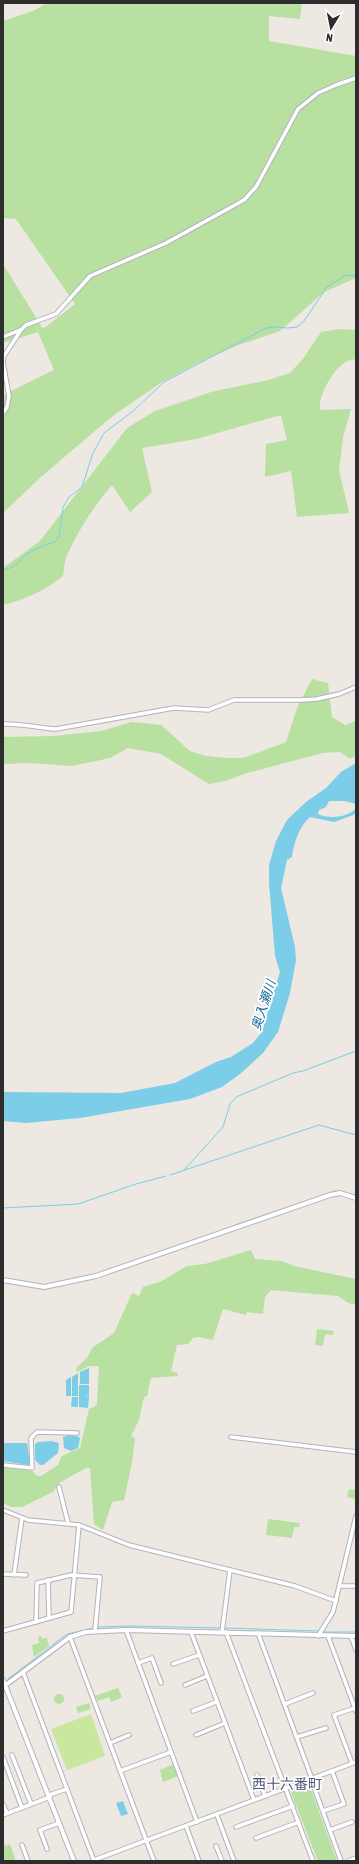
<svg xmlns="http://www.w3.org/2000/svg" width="359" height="1864" font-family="'Asap Condensed','Noto Sans JP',sans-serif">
<rect width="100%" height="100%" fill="#ede8e1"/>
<g fill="#b7e0a1">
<path d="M47,3H302L300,19L269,16V41L356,56V278L324,292L280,331L236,346L198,363L162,382L114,415L89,436L41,477L3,513V395L54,370L38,332L3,343V264L43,329L75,304L16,219L3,218V21L33,11Z"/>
<path d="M340,329L356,330V359C353,360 349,360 347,361C333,369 318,395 320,410L351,409L343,437L339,470L349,513L297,517L291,471L265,477L266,444L287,440L281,415L196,439L142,448L152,492L130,512L112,485C96,503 75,535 66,558C64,563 64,571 63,576C44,591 26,599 3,605V568L40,541L127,428L155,411L211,392L268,380L290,373L303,359L321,332Z"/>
<path d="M312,679L328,683L332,717L345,725L356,721V756L350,759L340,752L323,753L247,773L225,781L209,784L161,754L128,748L110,758L72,766L30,763L3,764V737L54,736L101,731L132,722L161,725L190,751L206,756L227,758H243L286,742L297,708Z"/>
<path d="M251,1250L255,1259L281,1261L294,1266L356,1279V1305L348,1303L338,1296L271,1290L265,1297L263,1314L247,1312L246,1315L223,1309L213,1340L199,1337L193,1338L188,1344L177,1345L171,1371L178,1373V1376L151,1378L147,1396L144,1397L139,1420L131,1436L135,1438L132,1463L124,1500L112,1502L103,1530L94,1524L90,1468H86L59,1483L53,1492L22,1507H11L3,1503V1467L32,1471L37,1476H41L58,1465L62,1456L80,1448L89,1409L97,1405L99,1366H89L77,1372L76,1368L87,1358L92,1348L114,1333L132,1293L139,1296L143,1287L160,1282L187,1266L205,1264Z"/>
<path d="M317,1329L334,1331L333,1335L325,1334L323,1346L315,1345Z"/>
<path d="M349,1489L356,1490V1499L347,1497Z"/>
<path d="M268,1519L300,1523L299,1527H294L292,1538L266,1535Z"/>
<path d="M41,1636L42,1639L47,1638L49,1646L34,1657L32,1645L39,1643L38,1637Z"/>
<path d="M118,1688L122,1697L111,1702L109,1697L98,1701L95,1696Z"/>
<circle cx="59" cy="1699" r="5"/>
<path d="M89,1703L91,1709L78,1713L76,1707Z"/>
<path d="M174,1764L178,1776L163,1782L160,1770Z"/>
<path d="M307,1783L309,1784L337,1861H318L290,1790Z"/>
<path d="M3,1840L5,1846L10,1844L16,1861H3Z"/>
</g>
<path fill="#c9e79d" d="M91,1714L105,1756L67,1770L51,1729Z"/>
<g fill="#7bcde8">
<path d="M356,763V804L345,801H329L326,807L319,810L318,814C328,819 348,818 356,808V814L334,822L310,817C299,827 294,842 292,857L287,860L281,888L295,947L296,960L290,993L278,1032L263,1053L240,1074L222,1087L190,1099L80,1118L26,1123L3,1121V1092L121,1093L175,1083L216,1062L231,1057L253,1043L262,1032L280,972L275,956L269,883V865L276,841L287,820L306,802L326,788L341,772Z"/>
<path d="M89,1368V1384H80V1372Z"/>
<path d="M78,1373V1396H72V1377Z"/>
<path d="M71,1377V1396H66V1380Z"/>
<path d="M79,1385H89V1396H85L89,1397L88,1408L79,1407Z"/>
<path d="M72,1397H78V1407H71Z"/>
<path d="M70,1435L79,1437L80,1439L78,1448L71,1451L64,1448L63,1437Z"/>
<path d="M51,1441L59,1443L58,1453L43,1465H40L35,1460V1444L38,1442Z"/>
<path d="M4,1443H27L30,1463L28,1465L3,1461Z"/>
<path d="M123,1801L128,1814L121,1816L116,1803Z"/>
</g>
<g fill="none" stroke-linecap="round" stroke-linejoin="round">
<g stroke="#7bcde8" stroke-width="1">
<path d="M3,570C18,567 18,560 29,553C37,547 47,545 56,541L59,536L63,507L69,497L82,487L93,453L104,433L132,412L164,382L266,328L274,327L288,328L297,327L304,321L327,287L346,275L356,276"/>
<path d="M184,1170L223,1127L230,1104L236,1097L293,1073L303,1071L356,1051"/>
<path d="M170,1175L319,1125L356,1135"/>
<path d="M3,1208L78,1204L136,1184L166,1176"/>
<path d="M235,1225L335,1191L356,1195"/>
<path d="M97,1627L129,1626L221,1628"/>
<path d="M225,1628L319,1631"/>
<path d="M323,1632H356"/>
<path d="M8,1679L67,1634L94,1628"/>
</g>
<g stroke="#b1b3bc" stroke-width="5.5">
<g id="minor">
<path d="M3,337L20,330"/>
<path d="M3,413L7,407L9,396L3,362L4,356L21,330L26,325L56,314L90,276L166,243L244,200L256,187L298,109L318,93L336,85L356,78"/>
<path d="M3,724C21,723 38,728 56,729L174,708L208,710L234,700H301L317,699L339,694L356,687"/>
<path d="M231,1437L356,1452"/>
<path d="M3,1465L32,1468L31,1438L37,1432L77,1433"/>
<path d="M59,1487L68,1523"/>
<path d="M3,1510L28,1520L79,1525L129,1545L295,1586L336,1601"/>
<path d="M3,1574L26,1575"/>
<path d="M14,1575L22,1518"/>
<path d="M48,1580L49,1618"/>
<path d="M340,1586H356"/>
<path d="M36,1622L37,1583L71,1575L100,1577L95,1631"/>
<path d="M126,1630L197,1822"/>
<path d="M3,1631L71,1612L79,1525"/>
<path d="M191,1632L254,1800"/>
<path d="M222,1632L230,1570"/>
<path d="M226,1632L313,1861"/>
<path d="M258,1633L312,1779"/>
<path d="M318,1636L333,1612L356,1516"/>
<path d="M328,1636L356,1711"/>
<path d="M351,1636L356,1650"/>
<path d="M70,1637L154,1861"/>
<path d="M138,1663L152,1658L161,1683"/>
<path d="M173,1664L199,1655"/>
<path d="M23,1672L94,1861"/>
<path d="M185,1685L207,1676"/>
<path d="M285,1704L313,1693"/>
<path d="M193,1711L216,1702"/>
<path d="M196,1735L225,1723"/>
<path d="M297,1737L326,1728"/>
<path d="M110,1743L129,1735"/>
<path d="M12,1755L31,1804"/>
<path d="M3,1757L22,1808"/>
<path d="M352,1763L334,1715L355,1708"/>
<path d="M120,1771L171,1752"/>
<path d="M257,1775L265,1796"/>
<path d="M311,1779L341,1861"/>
<path d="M49,1795L67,1789"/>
<path d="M3,1804L7,1813"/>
<path d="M323,1811L344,1804L332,1771"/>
<path d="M3,1815L50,1797"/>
<path d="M217,1815L234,1861"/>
<path d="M186,1826L199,1861"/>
<path d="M236,1827L293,1806"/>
<path d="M330,1830L352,1822"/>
<path d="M256,1838L299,1822"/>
<path d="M22,1845L28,1861"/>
<path d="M216,1846L222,1861"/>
<path d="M47,1849L40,1830L59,1823"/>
<path d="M94,1860L356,1762"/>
<path d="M348,1861L356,1858"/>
</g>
</g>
<g stroke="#b1b3bc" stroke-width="6">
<g id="tertiary">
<path d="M3,1280L44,1287L96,1276L330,1195L340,1193L356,1198"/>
<path d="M3,1680L74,1861"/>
<path d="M3,1687L70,1637L86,1632L126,1630L356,1636"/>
</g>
</g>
<use href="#minor" stroke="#fff" stroke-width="3.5"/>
<use href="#tertiary" stroke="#fff" stroke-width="4"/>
</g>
<g text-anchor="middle" stroke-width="3.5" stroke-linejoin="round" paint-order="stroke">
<g font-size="13" font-style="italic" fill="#166d98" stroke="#fff">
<text transform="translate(263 1005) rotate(-72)" y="5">奥入瀬川</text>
</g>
<g font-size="14" fill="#4f587c" stroke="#fff">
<text x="287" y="1789">西十六番町</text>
</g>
</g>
<rect width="359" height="1864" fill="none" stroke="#2d2d2d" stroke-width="8"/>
<g transform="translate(331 28) rotate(190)" stroke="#ffffff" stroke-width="3" paint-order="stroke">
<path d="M0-3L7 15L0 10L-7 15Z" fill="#2d2d2d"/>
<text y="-6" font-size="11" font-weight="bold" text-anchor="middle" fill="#2d2d2d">N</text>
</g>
</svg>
